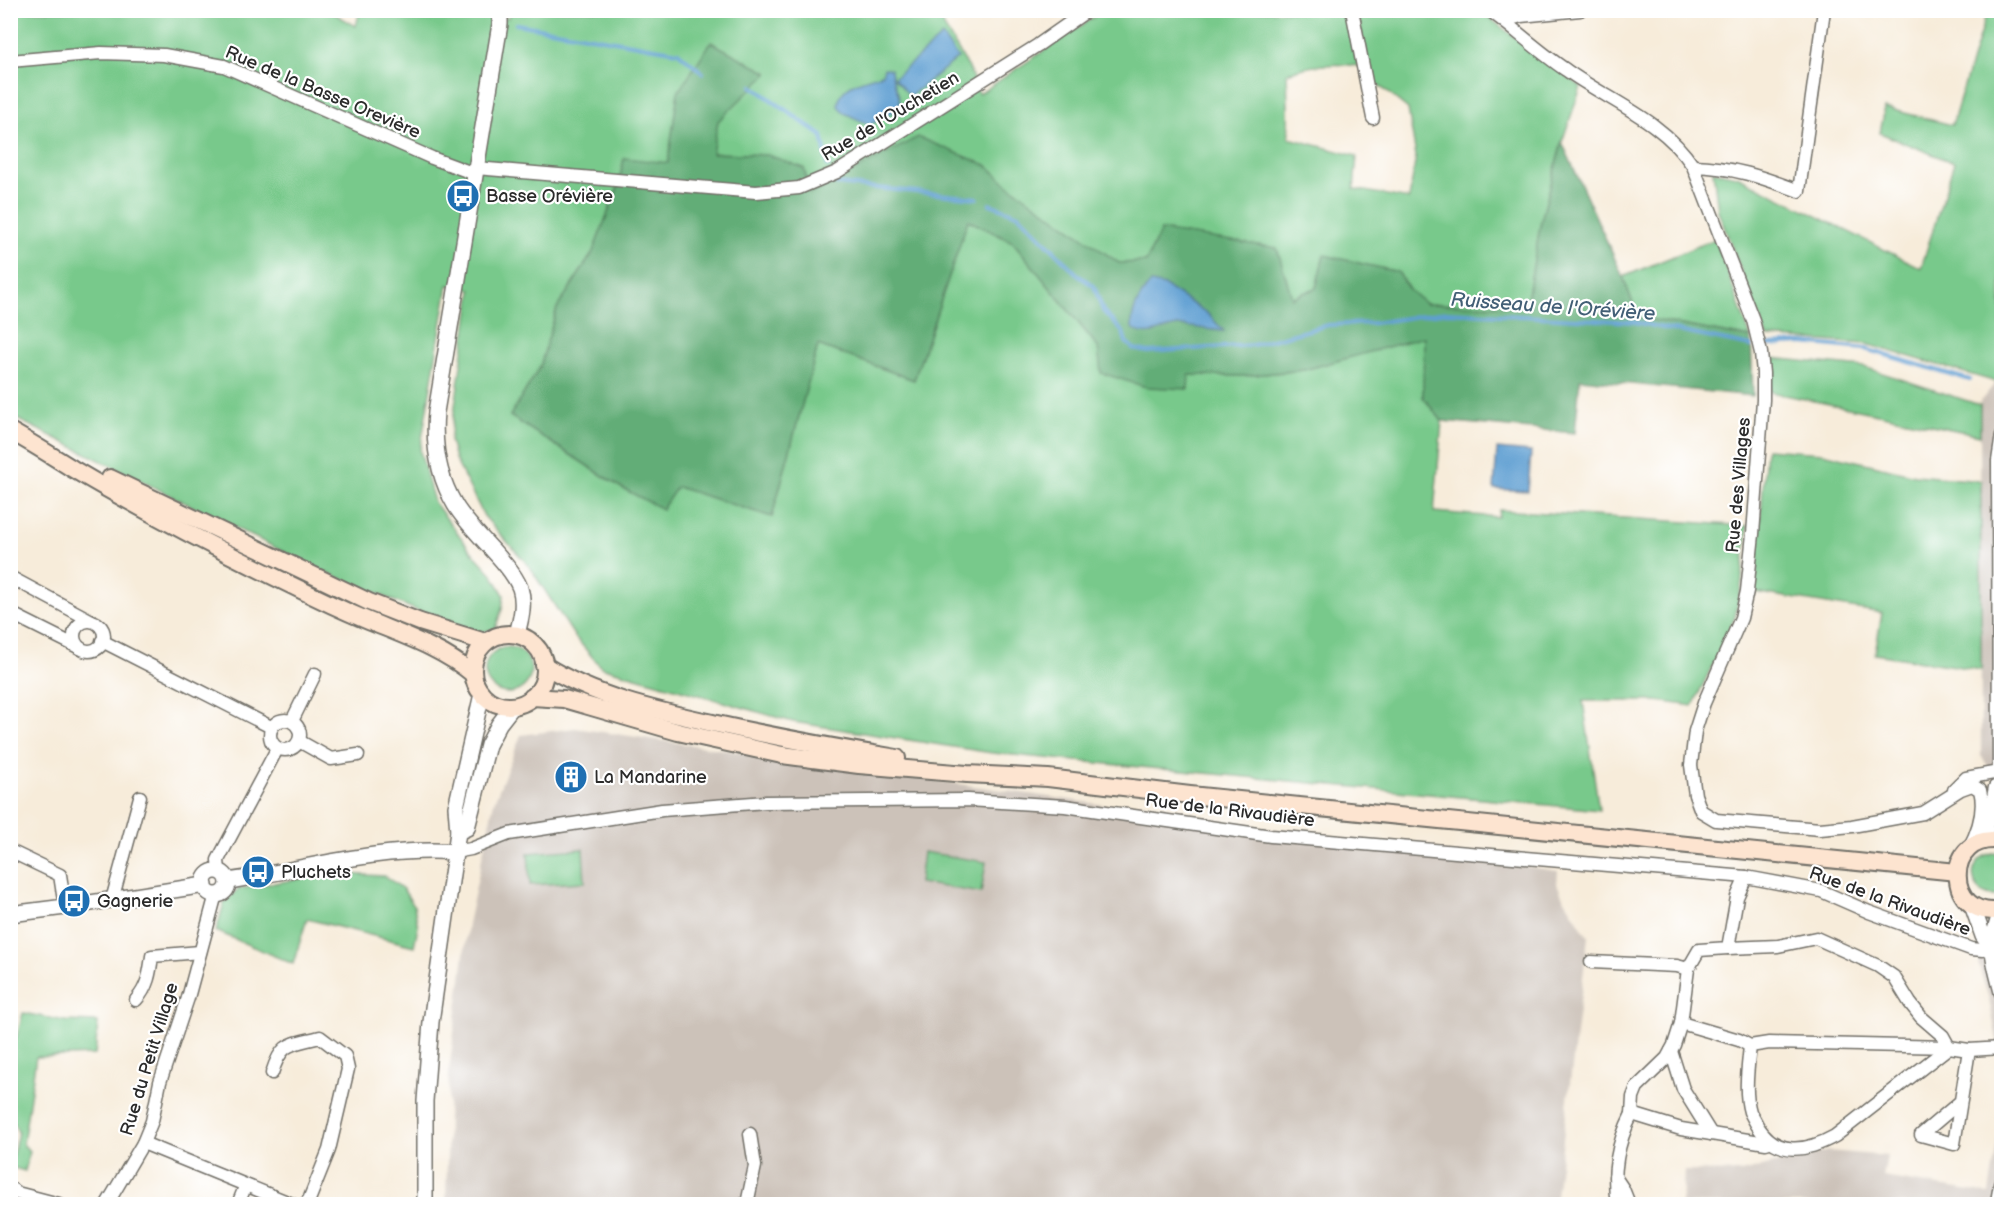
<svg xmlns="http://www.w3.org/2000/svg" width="2012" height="1215" font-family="'Balsamiq Sans',sans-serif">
<rect width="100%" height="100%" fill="#fff"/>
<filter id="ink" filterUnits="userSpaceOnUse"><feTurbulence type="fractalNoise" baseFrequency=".0167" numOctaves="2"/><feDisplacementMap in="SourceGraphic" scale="12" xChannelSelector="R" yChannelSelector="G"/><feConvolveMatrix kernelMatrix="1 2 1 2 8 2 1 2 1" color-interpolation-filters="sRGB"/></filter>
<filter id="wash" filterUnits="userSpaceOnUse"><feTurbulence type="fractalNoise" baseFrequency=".008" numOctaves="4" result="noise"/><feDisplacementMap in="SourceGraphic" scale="24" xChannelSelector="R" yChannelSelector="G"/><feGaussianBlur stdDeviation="1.35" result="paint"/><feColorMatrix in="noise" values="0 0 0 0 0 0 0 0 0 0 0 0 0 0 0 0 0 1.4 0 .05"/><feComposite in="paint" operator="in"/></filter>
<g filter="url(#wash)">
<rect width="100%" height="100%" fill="#f7ecda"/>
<g fill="#ccc2b9">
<path d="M2001,376V785L1981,756L1980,402Z"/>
<path d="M575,728L1558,871L1557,884L1562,895L1588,937L1555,1204H446L449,1071L468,924L494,802L521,735Z"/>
<path d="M2001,934V1061L1989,999L1978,963Z"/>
<path d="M2001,1119V1204H1682L1684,1171L1741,1172L1828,1151L1887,1156L1883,1177L1989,1194Z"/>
</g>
<g fill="#78c98b" stroke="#527a5b" stroke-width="1.5">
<path d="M328,10L356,26L360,10L471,11L508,18L510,10L948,11L943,25L969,68L979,94L1100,13L1099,11H1347L1358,66C1335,63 1309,65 1287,73L1289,138L1357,156L1354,189L1409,199L1416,156L1408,109L1370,78L1357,11H1480L1581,87L1562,142L1541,221L1526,306L1425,304L1409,290L1398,272L1324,256L1316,288L1291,298L1161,230L1146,262L1119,263L1008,185L986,165L829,185L810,194L768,155L711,153L718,121L767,73L678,93L668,163L624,159L618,187L592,254L557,308L540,367L510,416L622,488L662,508L676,486L772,517L818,345L914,380L968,220L1013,242L1098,347L1187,389L1189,375L1244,376L1304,370L1425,336L1423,397L1442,421L1434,512L1498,517L1499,510L1748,526L1741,587L1735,617L1693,706L1657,701H1583L1599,810L992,753L793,722L601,667L575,637L529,566L484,516L455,459L450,440L472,290L448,285L420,451L434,502L472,552L492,574L504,595L502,609L495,629L482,632L459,628L318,569L11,416L10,11Z"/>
<path d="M1987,11H2001V376L1996,382L1866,344L1767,337L1718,211L1713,171L1737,176L1921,268L1954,163L1880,133L1885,108L1952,125Z"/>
<path d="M1715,239L1751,338L1638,317L1623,277Z"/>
<path d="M1771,358L1864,367L1980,405V435L1770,392Z"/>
<path d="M1766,449L1823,453L1915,475L1981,481V670L1875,654L1882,613L1755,592Z"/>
<circle cx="508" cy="670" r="23"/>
<path d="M583,849L585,882L530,885L528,853Z"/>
<path d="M923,852L986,862L981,893L919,883Z"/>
<path d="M1992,853L2001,854V895C1972,903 1961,861 1992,853Z"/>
<path d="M346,874L385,876L403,889L414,906L418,927L414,946L307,919L293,964L216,931L224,903L238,889L323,875Z"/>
<path d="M23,1013L65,1021L98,1022L95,1055L36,1057L23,1144L29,1151L25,1171L10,1167L18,1132L11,1117V1038L16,1039Z"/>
</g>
<path fill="#62ad77" stroke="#466c51" stroke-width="1.5" d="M711,42L768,73L718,121L712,153L768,155L804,168L810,194L918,137L986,165L1008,185L1119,263L1146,262L1161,230L1277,248L1292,298L1316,288L1324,255L1398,272L1409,290L1426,304L1526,306L1541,221L1562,142L1623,277L1638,317L1751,338L1753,396L1580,379L1575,433L1442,421L1423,397L1424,337L1304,370L1244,376L1189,375L1188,389L1146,387L1101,373L1098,347L1013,242L968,220L914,380L818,345L772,517L677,487L662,509L622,488L510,416L540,367L557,308L592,254L618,187L624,158L668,163L678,92Z"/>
<g fill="#5f9fd2" stroke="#45657e" stroke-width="1.5">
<path d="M942,36L958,58L910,96L894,78Z"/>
<path d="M884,68L891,69C892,85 902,93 899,108L870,125L844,113L838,106C839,84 863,80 882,74Z"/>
<path d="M1151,283L1165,286L1207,313L1224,331C1210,330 1195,327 1181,326C1164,325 1150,342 1132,328C1131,310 1139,296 1151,283Z"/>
<path d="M1497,449L1531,452L1528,491L1494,489Z"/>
</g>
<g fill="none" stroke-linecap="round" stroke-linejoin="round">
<g stroke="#5f9fd2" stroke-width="4">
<path d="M516,24L678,52L703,73"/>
<path d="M752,86L822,136L828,166"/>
<path d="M836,184L977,198"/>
<path d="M990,204L1019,215L1079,276L1094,286L1103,311L1123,332L1126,342L1134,349L1148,352L1253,345L1328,325L1374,323L1445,312L1634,322L1751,346"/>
<path d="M1768,345L1802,343L1865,349L1970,380"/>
</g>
</g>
</g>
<g filter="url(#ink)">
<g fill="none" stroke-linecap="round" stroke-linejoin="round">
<g stroke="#726f68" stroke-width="15">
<g id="minor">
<path d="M1352,10L1373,118"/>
<path d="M1489,10C1515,29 1539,52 1566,70C1609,101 1663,120 1693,166L1753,320L1761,353L1763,373V400L1753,534L1747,591L1741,618L1704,703L1695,731L1691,765L1695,795L1701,811L1716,820L1820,829L1852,826L1923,813L1961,789L1972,785L1980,790C1985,809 1978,831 1969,848"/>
<path d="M1504,21L1521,16L1580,10"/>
<path d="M10,61L101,53L164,55L224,66L432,158L475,174"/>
<path d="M1693,166C1733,167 1762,177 1799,191L1824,10"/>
<path d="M476,168L756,192L799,188L837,172L1038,45L1088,10"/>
<path d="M2002,435L1998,461L1999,772L2002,818"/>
<path d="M10,577L92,621"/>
<path d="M10,613L80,648"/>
<circle cx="89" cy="636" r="15"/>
<path d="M102,641L271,727"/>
<circle cx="285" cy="735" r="15"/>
<path d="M292,721L315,674"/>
<path d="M299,741L331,759L358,755"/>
<path d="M1954,790L1966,778L1999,772"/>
<path d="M1985,841L1995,787"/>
<path d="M10,851L60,875L65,907"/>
<path d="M455,852L471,849L509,834L662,810L766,802L968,800L1065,806L1271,836L1746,877L1821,891L1869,912L1971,949L1983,950L1991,947"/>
<path d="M219,871L218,860L277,749"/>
<path d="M1746,877L1737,897L1728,948L1699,950L1688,969L1681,1023L1674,1045L1667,1058L1637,1087L1633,1097L1632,1114L1681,1129L1766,1143L1769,1142"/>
<path d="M112,900L140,797"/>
<path d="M1728,948L1778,946L1816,938L1878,966L1894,977L1910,1003L1921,1017L1943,1036L1949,1047L1835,1136C1806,1152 1776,1157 1757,1125C1755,1121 1752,1116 1750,1112C1744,1092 1748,1067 1750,1046"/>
<path d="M1591,962L1677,966L1688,969"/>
<path d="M136,1000C148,987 150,972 152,956L200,952"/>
<path d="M1681,1023L1739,1040L1750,1046L1769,1043L1949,1047L1969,1050"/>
<path d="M1671,1051L1683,1089L1711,1134"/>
<path d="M272,1073C282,1041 290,1045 320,1037L345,1056L348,1069L329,1150L309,1200L305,1204"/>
<path d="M1961,1101L1921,1135L1954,1144L1969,1050L2002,1048"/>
<path d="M143,1143L292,1204"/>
<path d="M1615,1177L1623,1189L1629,1204"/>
<path d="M10,1188L17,1193L59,1204"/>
<path d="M107,1204L143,1143L152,1121L160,1082L188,998L216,894"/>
<path d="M238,1204L245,1187"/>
<path d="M747,1204L755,1166L750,1134"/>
<path d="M1617,1204C1612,1172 1617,1143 1632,1114"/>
</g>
</g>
<g stroke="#726f68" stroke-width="18">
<g id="tertiary">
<path d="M500,10V24L436,412C433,445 438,476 455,505C471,532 510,562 520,588C525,603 521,619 517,634"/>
<path d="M458,832L467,828L488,745L499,724L513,706"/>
<circle cx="216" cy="883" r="12"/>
<path d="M228,881C303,870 378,846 455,852"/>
<path d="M1972,905L1983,936L1991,947"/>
<path d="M2002,910C1987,946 1993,956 2002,992"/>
<path d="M10,914L65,907L205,885"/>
<path d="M425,1204V1101L431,1022L458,832L456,807L482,694"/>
<path d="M1998,1204L2002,1182"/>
</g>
</g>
<g stroke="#726f68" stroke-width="20">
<g id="secondary">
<path d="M10,431C32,443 52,456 73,469C144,511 219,550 293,586C317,598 340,609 364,619C402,635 440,647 473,674"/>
<path d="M110,478L369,602L420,622L485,642"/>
<circle cx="509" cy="670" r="36"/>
<path d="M544,665C596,698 658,711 717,724C776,737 836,748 897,758"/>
<path d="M532,697L564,699L678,732L782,755L859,765L967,774L1048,778L1190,795L1957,872"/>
<path d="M2002,841C1943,830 1943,921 2002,910"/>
</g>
</g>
<use href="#minor" stroke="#fff" stroke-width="12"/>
<use href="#tertiary" stroke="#fff" stroke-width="15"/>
<use href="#secondary" stroke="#fde4d0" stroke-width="16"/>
</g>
</g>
<defs>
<g id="bus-disc" transform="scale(1.725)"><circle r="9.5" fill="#1f6fb2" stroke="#fff"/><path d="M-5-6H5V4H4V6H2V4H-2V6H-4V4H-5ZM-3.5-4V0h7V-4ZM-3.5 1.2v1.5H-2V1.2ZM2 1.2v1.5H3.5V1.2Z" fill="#fff"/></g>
<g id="building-disc" transform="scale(1.725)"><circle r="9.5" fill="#1f6fb2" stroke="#fff"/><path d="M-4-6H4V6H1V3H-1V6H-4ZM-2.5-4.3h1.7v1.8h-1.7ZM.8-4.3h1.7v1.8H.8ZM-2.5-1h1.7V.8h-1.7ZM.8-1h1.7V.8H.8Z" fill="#fff"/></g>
</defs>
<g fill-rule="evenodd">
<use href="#bus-disc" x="463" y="196"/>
<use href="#building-disc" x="571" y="777"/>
<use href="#bus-disc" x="258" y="872"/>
<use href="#bus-disc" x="74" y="901"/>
</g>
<g text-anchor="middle" stroke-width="4.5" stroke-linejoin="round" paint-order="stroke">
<g font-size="18" fill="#2b2b2b" stroke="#fff">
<text transform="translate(323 92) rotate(23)" y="6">Rue de la Basse Orevière</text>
<text transform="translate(890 116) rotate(-31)" y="6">Rue de l'Ouchetien</text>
<text transform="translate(1738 485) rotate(-85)" y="6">Rue des Villages</text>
<text transform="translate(1230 810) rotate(7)" y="6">Rue de la Rivaudière</text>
<text transform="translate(1890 901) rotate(20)" y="6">Rue de la Rivaudière</text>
<text transform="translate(149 1059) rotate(-73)" y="6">Rue du Petit Village</text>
</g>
<g font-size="18" fill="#2b2b2b" stroke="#fff" text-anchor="start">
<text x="486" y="202">Basse Orévière</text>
<text x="594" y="783">La Mandarine</text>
<text x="281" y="878">Pluchets</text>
<text x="97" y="907">Gagnerie</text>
</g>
<g font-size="20" font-style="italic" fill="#425f76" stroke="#fff">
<text transform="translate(1553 306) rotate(4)" y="7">Ruisseau de l'Orévière</text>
</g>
</g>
<rect width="2012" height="1215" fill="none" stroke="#fff" stroke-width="36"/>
</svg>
